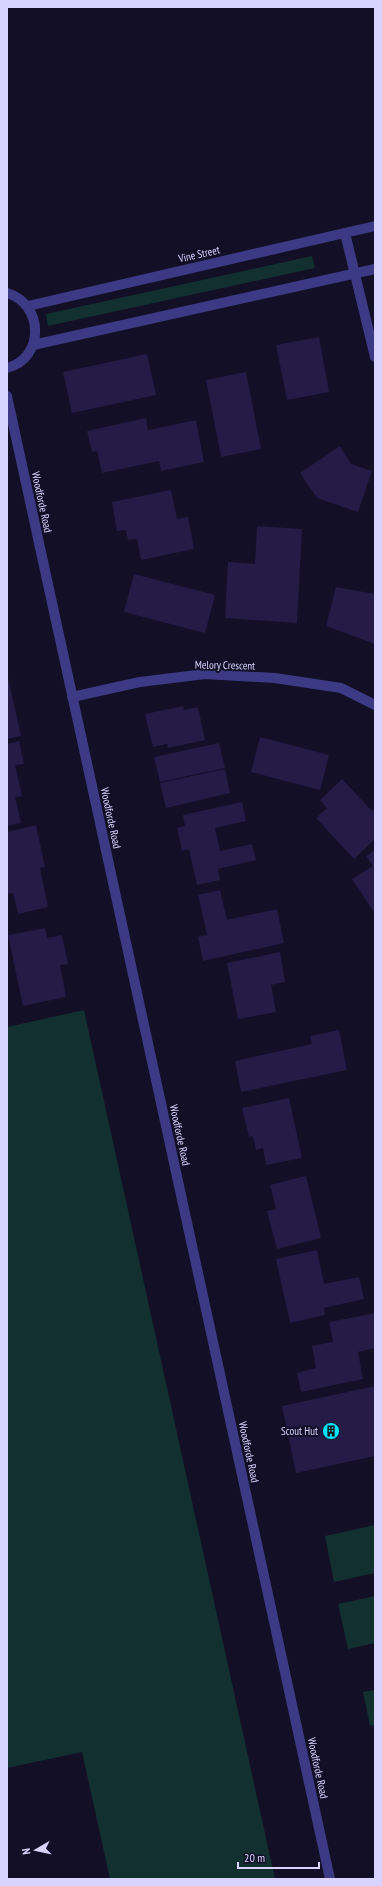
<svg xmlns="http://www.w3.org/2000/svg" width="382" height="1886" font-family="'PT Sans Narrow',sans-serif">
<rect width="100%" height="100%" fill="#130f26"/>
<g fill="#12302f">
<path d="M312,256L315,268L48,326L46,314Z"/>
<path d="M84,1010L275,1879H110L82,1752L7,1768V1027Z"/>
<path d="M375,1525V1573L334,1582L325,1536Z"/>
<path d="M375,1596V1643L348,1649L338,1604Z"/>
<path d="M375,1690V1725L370,1726L363,1692Z"/>
</g>
<g fill="#241b47">
<path d="M319,337L329,392L287,400L276,345Z"/>
<path d="M147,354L156,395L72,413L63,372Z"/>
<path d="M246,372L261,449L221,457L206,380Z"/>
<path d="M146,418L148,430L196,420L204,462L161,471L159,461L102,473L97,451L92,452L87,431Z"/>
<path d="M340,446L351,464L372,471L358,512L317,498L300,473Z"/>
<path d="M171,490L177,519L188,517L194,549L141,560L137,539L128,540L126,530L117,531L112,502Z"/>
<path d="M257,526L302,529L297,623L225,618L228,562L255,564Z"/>
<path d="M134,574L215,595L205,633L124,612Z"/>
<path d="M336,587L375,594V644L326,626Z"/>
<path d="M7,673L21,736L7,739Z"/>
<path d="M183,706L184,710L198,707L205,740L168,748L167,744L153,747L145,714Z"/>
<path d="M260,737L329,755L320,790L251,772Z"/>
<path d="M19,741L24,764L15,765L22,796L15,797L21,823L7,826V744Z"/>
<path d="M219,743L225,768L160,782L154,757Z"/>
<path d="M225,769L230,793L166,808L160,783Z"/>
<path d="M342,779L372,811L375,808V839L354,859L316,818L327,808L320,800Z"/>
<path d="M242,802L246,821L215,828L220,851L252,844L256,860L218,869L220,880L197,885L189,849L182,851L177,828L185,826L183,815Z"/>
<path d="M36,825L45,867L40,868L48,907L18,914L13,893L7,894V832Z"/>
<path d="M375,850V914L352,879L373,866L366,856Z"/>
<path d="M220,890L227,920L277,909L284,943L203,961L198,937L207,935L198,895Z"/>
<path d="M45,928L47,938L62,935L68,964L60,965L66,997L23,1006L8,935Z"/>
<path d="M280,952L285,982L271,985L276,1012L238,1019L227,963Z"/>
<path d="M339,1030L347,1070L241,1092L235,1061L312,1044L310,1036Z"/>
<path d="M289,1098L302,1158L266,1165L263,1148L256,1150L253,1136L249,1137L242,1108Z"/>
<path d="M306,1176L321,1238L277,1249L267,1211L276,1209L270,1185Z"/>
<path d="M317,1250L324,1284L359,1277L364,1299L324,1308L325,1315L290,1323L276,1259Z"/>
<path d="M375,1313V1348L358,1352L363,1379L301,1392L297,1373L316,1368L312,1346L333,1342L329,1322Z"/>
<path d="M375,1386V1456L296,1473L282,1406Z"/>
</g>
<g fill="none" stroke-linecap="round" stroke-linejoin="round">
<g stroke="#3d3a85" stroke-width="10">
<path d="M345,233L375,357"/>
<path d="M7,293C44,304 45,358 7,368"/>
<path d="M28,306L375,226"/>
<path d="M33,345L375,269"/>
<path d="M7,396L330,1879"/>
<path d="M72,697L140,682L205,674L275,678L341,688L375,705"/>
</g>
</g>
<defs>
<g id="building-disc" transform="scale(0.9)"><circle r="9.5" fill="#00e5ff" stroke="#130f26"/><path d="M-4-6H4V6H1V3H-1V6H-4ZM-2.5-4.3h1.7v1.8h-1.7ZM.8-4.3h1.7v1.8H.8ZM-2.5-1h1.7V.8h-1.7ZM.8-1h1.7V.8H.8Z" fill="#111"/></g>
</defs>
<g fill-rule="evenodd">
<use href="#building-disc" x="331" y="1431"/>
</g>
<g text-anchor="middle" stroke-width="4" stroke-linejoin="round" paint-order="stroke">
<g font-size="11" fill="#d9d4ff" stroke="#130f26">
<text transform="translate(199 254) rotate(-13)" y="4">Vine Street</text>
<text transform="translate(42 502) rotate(78)" y="4">Woodforde Road</text>
<text transform="translate(225 665) rotate(1)" y="4">Melory Crescent</text>
<text transform="translate(111 818) rotate(78)" y="4">Woodforde Road</text>
<text transform="translate(180 1135) rotate(78)" y="4">Woodforde Road</text>
<text transform="translate(249 1452) rotate(78)" y="4">Woodforde Road</text>
<text transform="translate(318 1768) rotate(78)" y="4">Woodforde Road</text>
</g>
<g font-size="11" fill="#d9d4ff" stroke="#130f26" text-anchor="end">
<text x="318" y="1435">Scout Hut</text>
</g>
</g>
<rect width="382" height="1886" fill="none" stroke="#d9d4ff" stroke-width="16"/>
<g transform="translate(36 1850) rotate(261)" stroke="#130f26" stroke-width="3" paint-order="stroke">
<path d="M0-3L7 15L0 10L-7 15Z" fill="#d9d4ff"/>
<text y="-6" font-size="11" font-weight="bold" text-anchor="middle" fill="#d9d4ff">N</text>
</g>
<path d="M238 1862v6h81v-6" fill="none" stroke="#d9d4ff" stroke-width="2"/>
<text x="244" y="1862" font-size="12" fill="#d9d4ff" stroke="#130f26" stroke-width="3" paint-order="stroke">20 m</text>
</svg>
